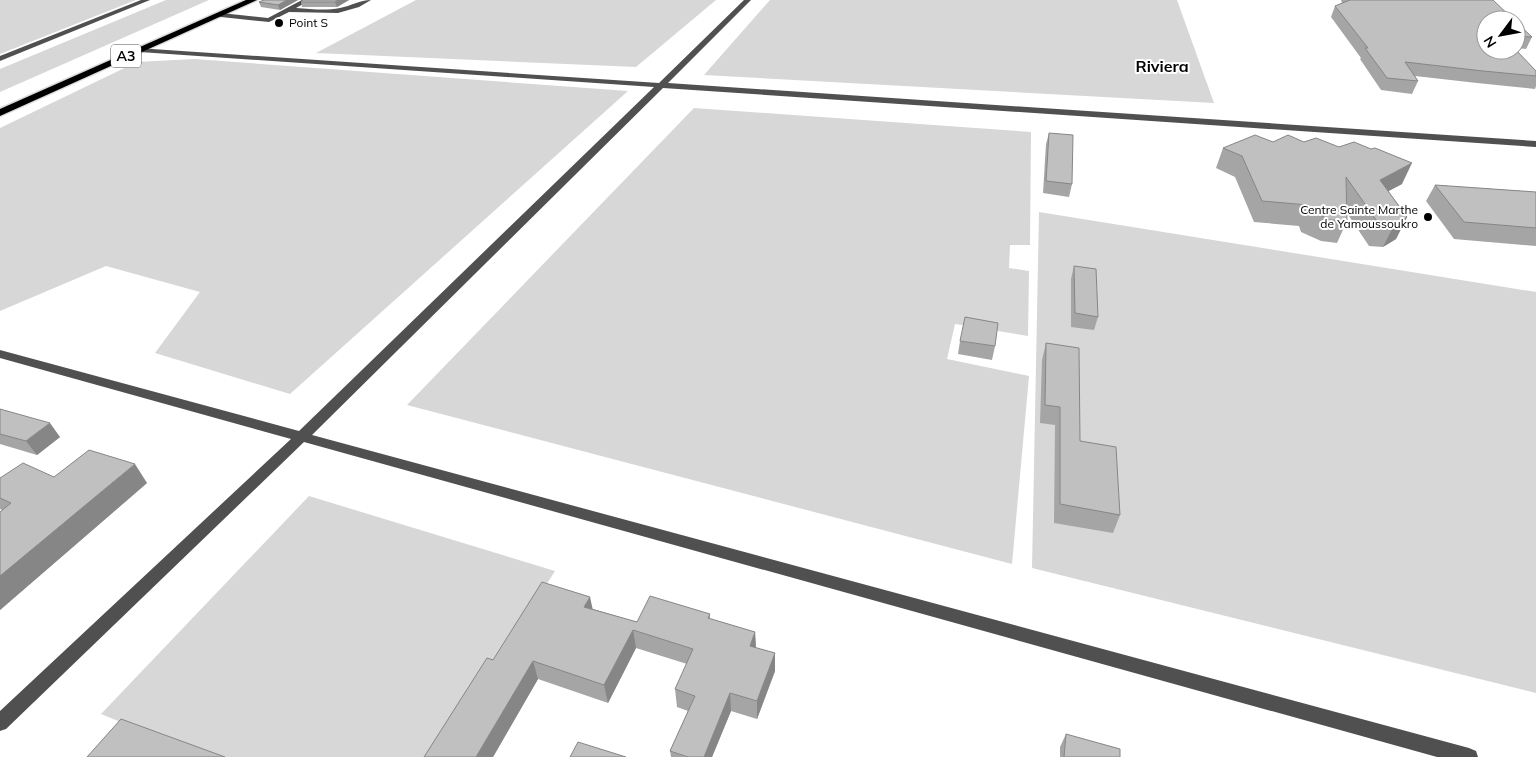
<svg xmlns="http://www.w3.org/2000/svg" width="1536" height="757" font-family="Mulish,sans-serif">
<rect width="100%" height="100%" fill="#fff"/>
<g fill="#d7d7d7">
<path d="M0,0H136L0,54Z"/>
<path d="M166,0H209L0,92V69Z"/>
<path d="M416,0H716L636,67L316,53Z"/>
<path d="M770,0H1177L1214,103L704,75Z"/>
<path d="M194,59L628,91L290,394L155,353L200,292L106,266L0,311V128L137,62Z"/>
<path d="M694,108L1031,132L1030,245H1010L1009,268L1029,271L1028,336L955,324L947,359L1029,376L1012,564L407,405Z"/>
<path d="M1039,212L1536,292V693L1032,568Z"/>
<path d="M309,496L555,571L437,757H206L101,714Z"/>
</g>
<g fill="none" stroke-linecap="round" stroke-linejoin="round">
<g stroke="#dbdbdb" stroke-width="3">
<path id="highway" d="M246,0H257L0,116V109Z"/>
</g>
<g fill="#505050" fill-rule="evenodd">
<path d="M141,0H150L0,61V56Z"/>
<path d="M302,0H310L296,8C311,9 326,11 340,8C351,6 360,0 371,0L359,7L338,13L289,12L269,22L221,17L218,15L221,13L268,18Z"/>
<path d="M744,0H751L668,83L1536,141V147L663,88L312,435L1469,748L1476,751L1478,757H1437L304,442L6,729L0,731V711L291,439L0,358V350L299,431L654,87L140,52H137V48L659,83Z"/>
</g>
<use href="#highway" fill="#000" fill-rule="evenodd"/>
</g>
<g fill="#a5a5a5">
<path d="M264,0H298L280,10L261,7L259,2Z"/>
<path d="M349,0L337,7H302L301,2Z"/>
<path d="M1341,0H1493L1486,20L1536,71V86L1535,89L1477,83L1415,76L1418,81L1412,94L1381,90L1360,59L1361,58L1331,17L1335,6L1342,3Z"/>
<path d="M1516,22L1532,37L1526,49L1516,48Z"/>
<path d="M1049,133L1072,184L1069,197L1043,193L1046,144Z"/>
<path d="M1273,142L1402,184L1388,191L1407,217L1396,239L1383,247L1369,246L1347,213V221L1337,243L1321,241L1301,232L1299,226L1254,222L1235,177L1216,168L1223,148Z"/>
<path d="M1435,185L1536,192V246L1454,239L1426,201Z"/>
<path d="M1074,266L1098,317L1094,330L1071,327V279Z"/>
<path d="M960,341L995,346L992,360L958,354Z"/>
<path d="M1046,343L1080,441L1120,515L1113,533L1054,523L1055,425L1040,423L1042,360Z"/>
<path d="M0,409L60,437L37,455L0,444Z"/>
<path d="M54,477L147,483L0,610V512L2,510L0,509V478Z"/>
<path d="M593,609L637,622L710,614V619L755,632L756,648L775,653V671L757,719L731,711L712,757H671L670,751L688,711L677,707L675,689L687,664L636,648L608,703L538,679L493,757H424L493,660Z"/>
<path d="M1066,734L1120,757H1060V747Z"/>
</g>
<g fill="#868686">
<path d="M287,0H298L280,10L278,5Z"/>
<path d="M338,0H349L337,7L335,2Z"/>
<path d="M1412,163L1402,184L1370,201L1380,180Z"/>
<path d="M1407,217L1396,239L1383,247L1394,225Z"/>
<path d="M50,423L60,437L37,455L26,441Z"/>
<path d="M135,464L147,483L0,610V576Z"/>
<path d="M590,597L594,615L584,607Z"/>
<path d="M633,630L636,648L608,703L604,685Z"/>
<path d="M755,632L756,650L750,646Z"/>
<path d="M775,653V671L757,719V701Z"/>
<path d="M533,661L538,679L493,757H476Z"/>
<path d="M730,693L731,711L712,757H704Z"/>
</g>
<g fill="#c0c0c0" stroke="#868686">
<path d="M264,0H287L278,5L259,2Z"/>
<path d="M303,0H338L335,2H301Z"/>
<path d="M1350,0H1493L1514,20H1486V50H1516L1536,71V76L1483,71L1405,62L1418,81L1387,78L1365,48H1368L1335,6Z"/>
<path d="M1516,22L1532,37L1516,36Z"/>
<path d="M1049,133L1073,135L1072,184L1046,181Z"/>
<path d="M1255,135L1273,142L1288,135L1304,142L1316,138L1339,147L1354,142L1371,149L1375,148L1412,163L1380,180L1407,217L1394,225L1379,224L1346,177L1347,221L1330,220L1310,210L1308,205L1262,201L1242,156L1223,148Z"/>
<path d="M1435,185L1536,192V228L1464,222Z"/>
<path d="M1074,266L1096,269L1098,317L1075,313Z"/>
<path d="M965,317L998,323L995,346L960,341Z"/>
<path d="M1046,343L1079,348L1080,441L1116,447L1120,515L1060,504V407L1045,405Z"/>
<path d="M0,409L50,423L26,441L0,434Z"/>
<path d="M89,450L135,464L0,576V512L11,503L0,498V478L23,463L54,477Z"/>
<path d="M542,582L590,597L584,607L637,622L650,596L710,614L708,618L755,632L750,646L775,653L757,701L730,693L704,757H688L670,751L695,696L675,689L693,649L633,630L604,685L533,661L476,757H424L487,658L493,660Z"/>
<path d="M121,719L225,757H87Z"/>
<path d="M1066,734L1120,749V757H1064Z"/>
<path d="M578,742L626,757H570Z"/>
</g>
<g fill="#000" stroke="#fff" stroke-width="2">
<circle cx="279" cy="23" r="5"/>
<circle cx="1428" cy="217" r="5"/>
</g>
<g text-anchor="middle" stroke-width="4" stroke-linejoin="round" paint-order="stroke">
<g font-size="12" fill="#000" stroke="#fff" text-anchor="start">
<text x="289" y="27">Point S</text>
<text x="1418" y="214" text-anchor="end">Centre Sainte Marthe<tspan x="1418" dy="14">de Yamoussoukro</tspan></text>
</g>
<rect fill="#fff" stroke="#4c4c4c" stroke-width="1" x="111" y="44.5" width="30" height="23" rx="4"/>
<g font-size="14" font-weight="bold" fill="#000">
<text x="126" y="61">A3</text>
</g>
<g font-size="16" font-weight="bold" fill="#000" stroke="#fff">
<text x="1162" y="72">Riviera</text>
</g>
</g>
<g transform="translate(1501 35) rotate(238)"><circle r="24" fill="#ffffff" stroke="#999999"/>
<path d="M0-4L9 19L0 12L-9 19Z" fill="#000000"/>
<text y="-8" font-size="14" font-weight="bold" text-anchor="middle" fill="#000000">N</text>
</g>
</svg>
